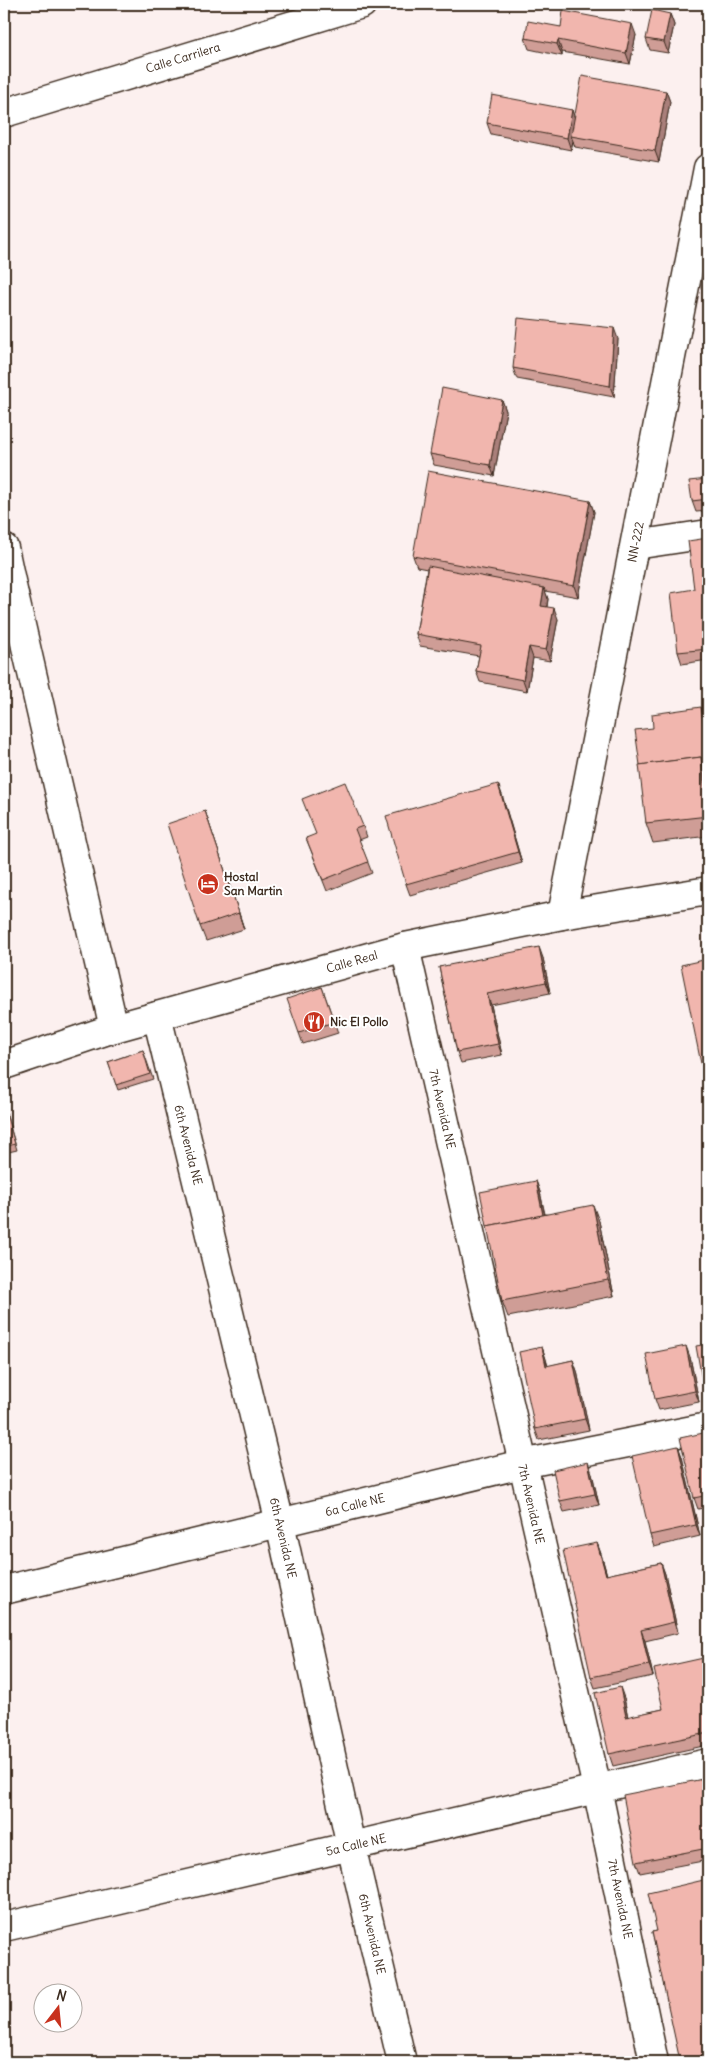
<svg xmlns="http://www.w3.org/2000/svg" width="712" height="2066" font-family="Delius,sans-serif">
<rect width="100%" height="100%" fill="#fcf0ef"/>
<filter id="ink" filterUnits="userSpaceOnUse"><feTurbulence type="fractalNoise" baseFrequency=".02" numOctaves="2"/><feDisplacementMap in="SourceGraphic" scale="10" xChannelSelector="R" yChannelSelector="G"/><feConvolveMatrix kernelMatrix="1 2 1 2 8 2 1 2 1" color-interpolation-filters="sRGB"/></filter>
<g filter="url(#ink)">
<g fill="none" stroke-linecap="round" stroke-linejoin="round">
<g stroke="#3b2a1e" stroke-width="31">
<g id="street">
<path d="M4,113L362,4"/>
<path d="M635,545L708,534"/>
<path d="M4,548L14,595"/>
<path d="M4,591L14,595L114,1028"/>
<path d="M405,947L597,1788L654,2062"/>
<path d="M157,1016L280,1523L351,1846L402,2062"/>
<path d="M4,1590L522,1464L708,1427"/>
<path d="M4,1927L708,1763"/>
</g>
</g>
<g stroke="#3b2a1e" stroke-width="31">
<g id="secondary">
<path d="M562,915L708,168"/>
<path d="M4,1065L114,1028L405,947L562,915L708,891"/>
</g>
</g>
<use href="#street" stroke="#fff" stroke-width="28"/>
<use href="#secondary" stroke="#fff" stroke-width="28"/>
</g>
<g fill="#cf9d96" stroke="#3b2a1e">
<path d="M670,14L674,25L668,53L650,50L646,39Z"/>
<path d="M561,27L636,35L630,64L562,52V56L529,49L525,38Z"/>
<path d="M666,91L670,102L659,162L575,147L573,141L571,150L491,134L487,123L572,110L574,117Z"/>
<path d="M618,339L614,397L517,379L513,368Z"/>
<path d="M502,400L506,411L494,476L434,465L430,454Z"/>
<path d="M708,479V511L696,512L692,501Z"/>
<path d="M590,501L594,512L578,597L545,591L548,599L547,607L558,619L550,661L533,658L527,691L480,682L476,671L479,656L420,646L416,634L427,569L417,567L413,556Z"/>
<path d="M708,538V660L682,664L678,652Z"/>
<path d="M705,719L708,741V769H705L708,780V836L653,843L646,823L653,728Z"/>
<path d="M498,784L502,795L522,863L410,895L406,884Z"/>
<path d="M205,811L244,929L206,941L200,926Z"/>
<path d="M363,826L367,837L359,840L372,873L327,891L306,838Z"/>
<path d="M543,958L550,993L491,1005L502,1055L461,1063L457,1052L439,967Z"/>
<path d="M322,987L338,1033L303,1044L299,1033Z"/>
<path d="M143,1050L153,1079L118,1090L108,1062Z"/>
<path d="M4,1110L7,1116L17,1150L4,1153Z"/>
<path d="M536,1181L540,1192L545,1214L599,1221L614,1296L508,1317L502,1301Z"/>
<path d="M708,1344V1401L704,1391Z"/>
<path d="M542,1347L548,1366L573,1360L577,1371L589,1430L539,1440L535,1429Z"/>
<path d="M690,1357L699,1402L659,1410L655,1399Z"/>
<path d="M708,1432V1507L698,1509L694,1498Z"/>
<path d="M678,1446L682,1457L700,1536L654,1547L650,1535Z"/>
<path d="M592,1473L599,1505L564,1512L560,1501Z"/>
<path d="M597,1543L601,1554L607,1575L661,1563L665,1574L678,1633L645,1641L653,1676L595,1688L591,1677Z"/>
<path d="M708,1657V1745L613,1766L609,1754L624,1698L628,1717L663,1709Z"/>
<path d="M708,1778V1860L640,1873L636,1862Z"/>
<path d="M708,1879V2062H681L652,1932L657,1931Z"/>
</g>
<g fill="#a97f7a" stroke="#3b2a1e">
<path d="M670,14L674,25L668,53L664,42Z"/>
<path d="M632,24L636,35L630,64L626,53Z"/>
<path d="M558,40L562,52V56L557,44Z"/>
<path d="M666,91L670,102L659,162L655,151Z"/>
<path d="M572,110L576,122L571,136L573,141L571,150L567,138Z"/>
<path d="M614,328L618,339L614,397L610,386Z"/>
<path d="M502,400L506,411L494,476L490,465Z"/>
<path d="M590,501L594,512L578,597L574,586Z"/>
<path d="M544,588L548,599L545,617L541,606Z"/>
<path d="M554,608L558,619L550,661L546,650Z"/>
<path d="M529,647L533,658L527,691L523,680Z"/>
<path d="M701,707L705,719L708,741V759Z"/>
<path d="M701,757L708,780V815Z"/>
<path d="M498,784L502,795L522,863L518,852Z"/>
<path d="M205,811L210,827L244,929L239,913Z"/>
<path d="M539,947L543,958L550,993L546,982Z"/>
<path d="M487,994L491,1005L502,1055L498,1044Z"/>
<path d="M536,1181L540,1192L548,1231L544,1220Z"/>
<path d="M593,1205L599,1221L614,1296L608,1280Z"/>
<path d="M686,1346L690,1357L699,1402L695,1391Z"/>
<path d="M542,1347L546,1359L550,1377L546,1366Z"/>
<path d="M573,1360L577,1371L589,1430L585,1419Z"/>
<path d="M678,1446L682,1457L700,1536L696,1525Z"/>
<path d="M588,1462L592,1473L599,1505L595,1494Z"/>
<path d="M597,1543L601,1554L610,1586L606,1575Z"/>
<path d="M661,1563L665,1574L678,1633L674,1622Z"/>
<path d="M641,1630L645,1641L653,1676L649,1665Z"/>
<path d="M620,1687L624,1698L630,1728L626,1717Z"/>
</g>
<g fill="#f1b6ae" stroke="#3b2a1e">
<path d="M652,10L670,14L664,42L646,39Z"/>
<path d="M563,11L632,24L626,53L558,40L557,44L525,38L528,21L561,27Z"/>
<path d="M582,76L666,91L655,151L571,136Z"/>
<path d="M492,95L572,110L567,138L487,123Z"/>
<path d="M518,318L614,328L610,386L513,368Z"/>
<path d="M442,388L502,400L490,465L430,454Z"/>
<path d="M428,471L590,501L574,586L413,556Z"/>
<path d="M708,479V499L692,501L689,481Z"/>
<path d="M708,538V649L678,652L671,593L694,589L688,541Z"/>
<path d="M428,566L544,588L541,606L554,608L546,650L529,647L523,680L476,671L481,646L416,634Z"/>
<path d="M701,707L708,757L701,758V757L640,765L635,730L653,728L652,714Z"/>
<path d="M701,757L708,816L646,823L639,765Z"/>
<path d="M345,782L363,826L355,829L368,862L323,880L306,838L316,834L302,799Z"/>
<path d="M498,784L518,852L406,884L386,816Z"/>
<path d="M205,811L239,913L200,926L167,824Z"/>
<path d="M539,947L546,982L487,994L498,1044L457,1052L439,967Z"/>
<path d="M708,959V1098L681,965Z"/>
<path d="M322,987L334,1022L299,1033L287,999Z"/>
<path d="M143,1050L150,1074L116,1085L108,1062Z"/>
<path d="M4,1110H5L15,1144L4,1147Z"/>
<path d="M536,1181L543,1215L487,1226L480,1192Z"/>
<path d="M593,1205L608,1280L502,1301L487,1226Z"/>
<path d="M708,1344V1390L704,1391L696,1346Z"/>
<path d="M686,1346L695,1391L655,1399L646,1354Z"/>
<path d="M542,1347L546,1366L573,1360L585,1419L535,1429L519,1352Z"/>
<path d="M708,1432V1495L694,1498L680,1438Z"/>
<path d="M678,1446L696,1525L650,1535L632,1456Z"/>
<path d="M588,1462L595,1494L560,1501L553,1470Z"/>
<path d="M597,1543L606,1575L661,1563L674,1622L641,1630L649,1665L591,1677L563,1550Z"/>
<path d="M708,1657V1733L609,1754L595,1693L620,1687L626,1717L663,1709L654,1669Z"/>
<path d="M708,1778V1848L636,1862L623,1795Z"/>
<path d="M708,1879V2055L680,2061L652,1932L657,1931L648,1893Z"/>
</g>
</g>
<defs>
<g id="hotel-disc" transform="scale(1.125)"><circle r="9.5" fill="#c8321e" stroke="#fff"/><path d="M-6-4.5h1.5V1H6V5H4.5V3h-9V5H-6ZM-4 0a1.8 1.8 0 1 1 3.6 0ZM.5 0V-2.5h3Q6-2.5 6 0Z" fill="#fff"/></g>
<g id="restaurant-disc" transform="scale(1.125)"><circle r="9.5" fill="#c8321e" stroke="#fff"/><path d="M-5-6h1v4h1v-4h1v4h1v-4h1v5L-1.5 .5V6h-2V.5L-5-1ZM5-6V6H3V1.5H1.5Q1.5-4 5-6Z" fill="#fff"/></g>
</defs>
<g fill-rule="evenodd">
<use href="#hotel-disc" x="208" y="884"/>
<use href="#restaurant-disc" x="314" y="1022"/>
</g>
<g text-anchor="middle" stroke-width="4" stroke-linejoin="round" paint-order="stroke">
<g font-size="12" fill="#3b2a1e" stroke="#fff">
<text transform="translate(183 58) rotate(-17)" y="4">Calle Carrilera</text>
<text transform="translate(636 542) rotate(-79)" y="4">NN-222</text>
<text transform="translate(352 962) rotate(-16)" y="4">Calle Real</text>
<text transform="translate(442 1109) rotate(77)" y="4">7th Avenida NE</text>
<text transform="translate(188 1145) rotate(76)" y="4">6th Avenida NE</text>
<text transform="translate(531 1504) rotate(77)" y="4">7th Avenida NE</text>
<text transform="translate(355 1505) rotate(-14)" y="4">6a Calle NE</text>
<text transform="translate(283 1538) rotate(77)" y="4">6th Avenida NE</text>
<text transform="translate(356 1845) rotate(-13)" y="4">5a Calle NE</text>
<text transform="translate(620 1899) rotate(78)" y="4">7th Avenida NE</text>
<text transform="translate(372 1934) rotate(77)" y="4">6th Avenida NE</text>
</g>
<g font-size="12" font-weight="bold" fill="#3b2a1e" stroke="#fff" text-anchor="start">
<text x="224" y="881">Hostal<tspan x="224" dy="14">San Martin</tspan></text>
<text x="330" y="1026">Nic El Pollo</text>
</g>
</g>
<rect width="712" height="2066" fill="none" stroke="#fff" stroke-width="20"/>
<rect x="10" y="10" width="692" height="2046" fill="none" stroke="#3b2a1e" stroke-width="2" filter="url(#ink)"/>
<g transform="translate(58 2008) rotate(16)"><circle r="24" fill="#ffffff" stroke="#b1aaa5"/>
<path d="M0-4L9 19L0 12L-9 19Z" fill="#c8321e"/>
<text y="-8" font-size="14" font-weight="bold" text-anchor="middle" fill="#3b2a1e">N</text>
</g>
</svg>
